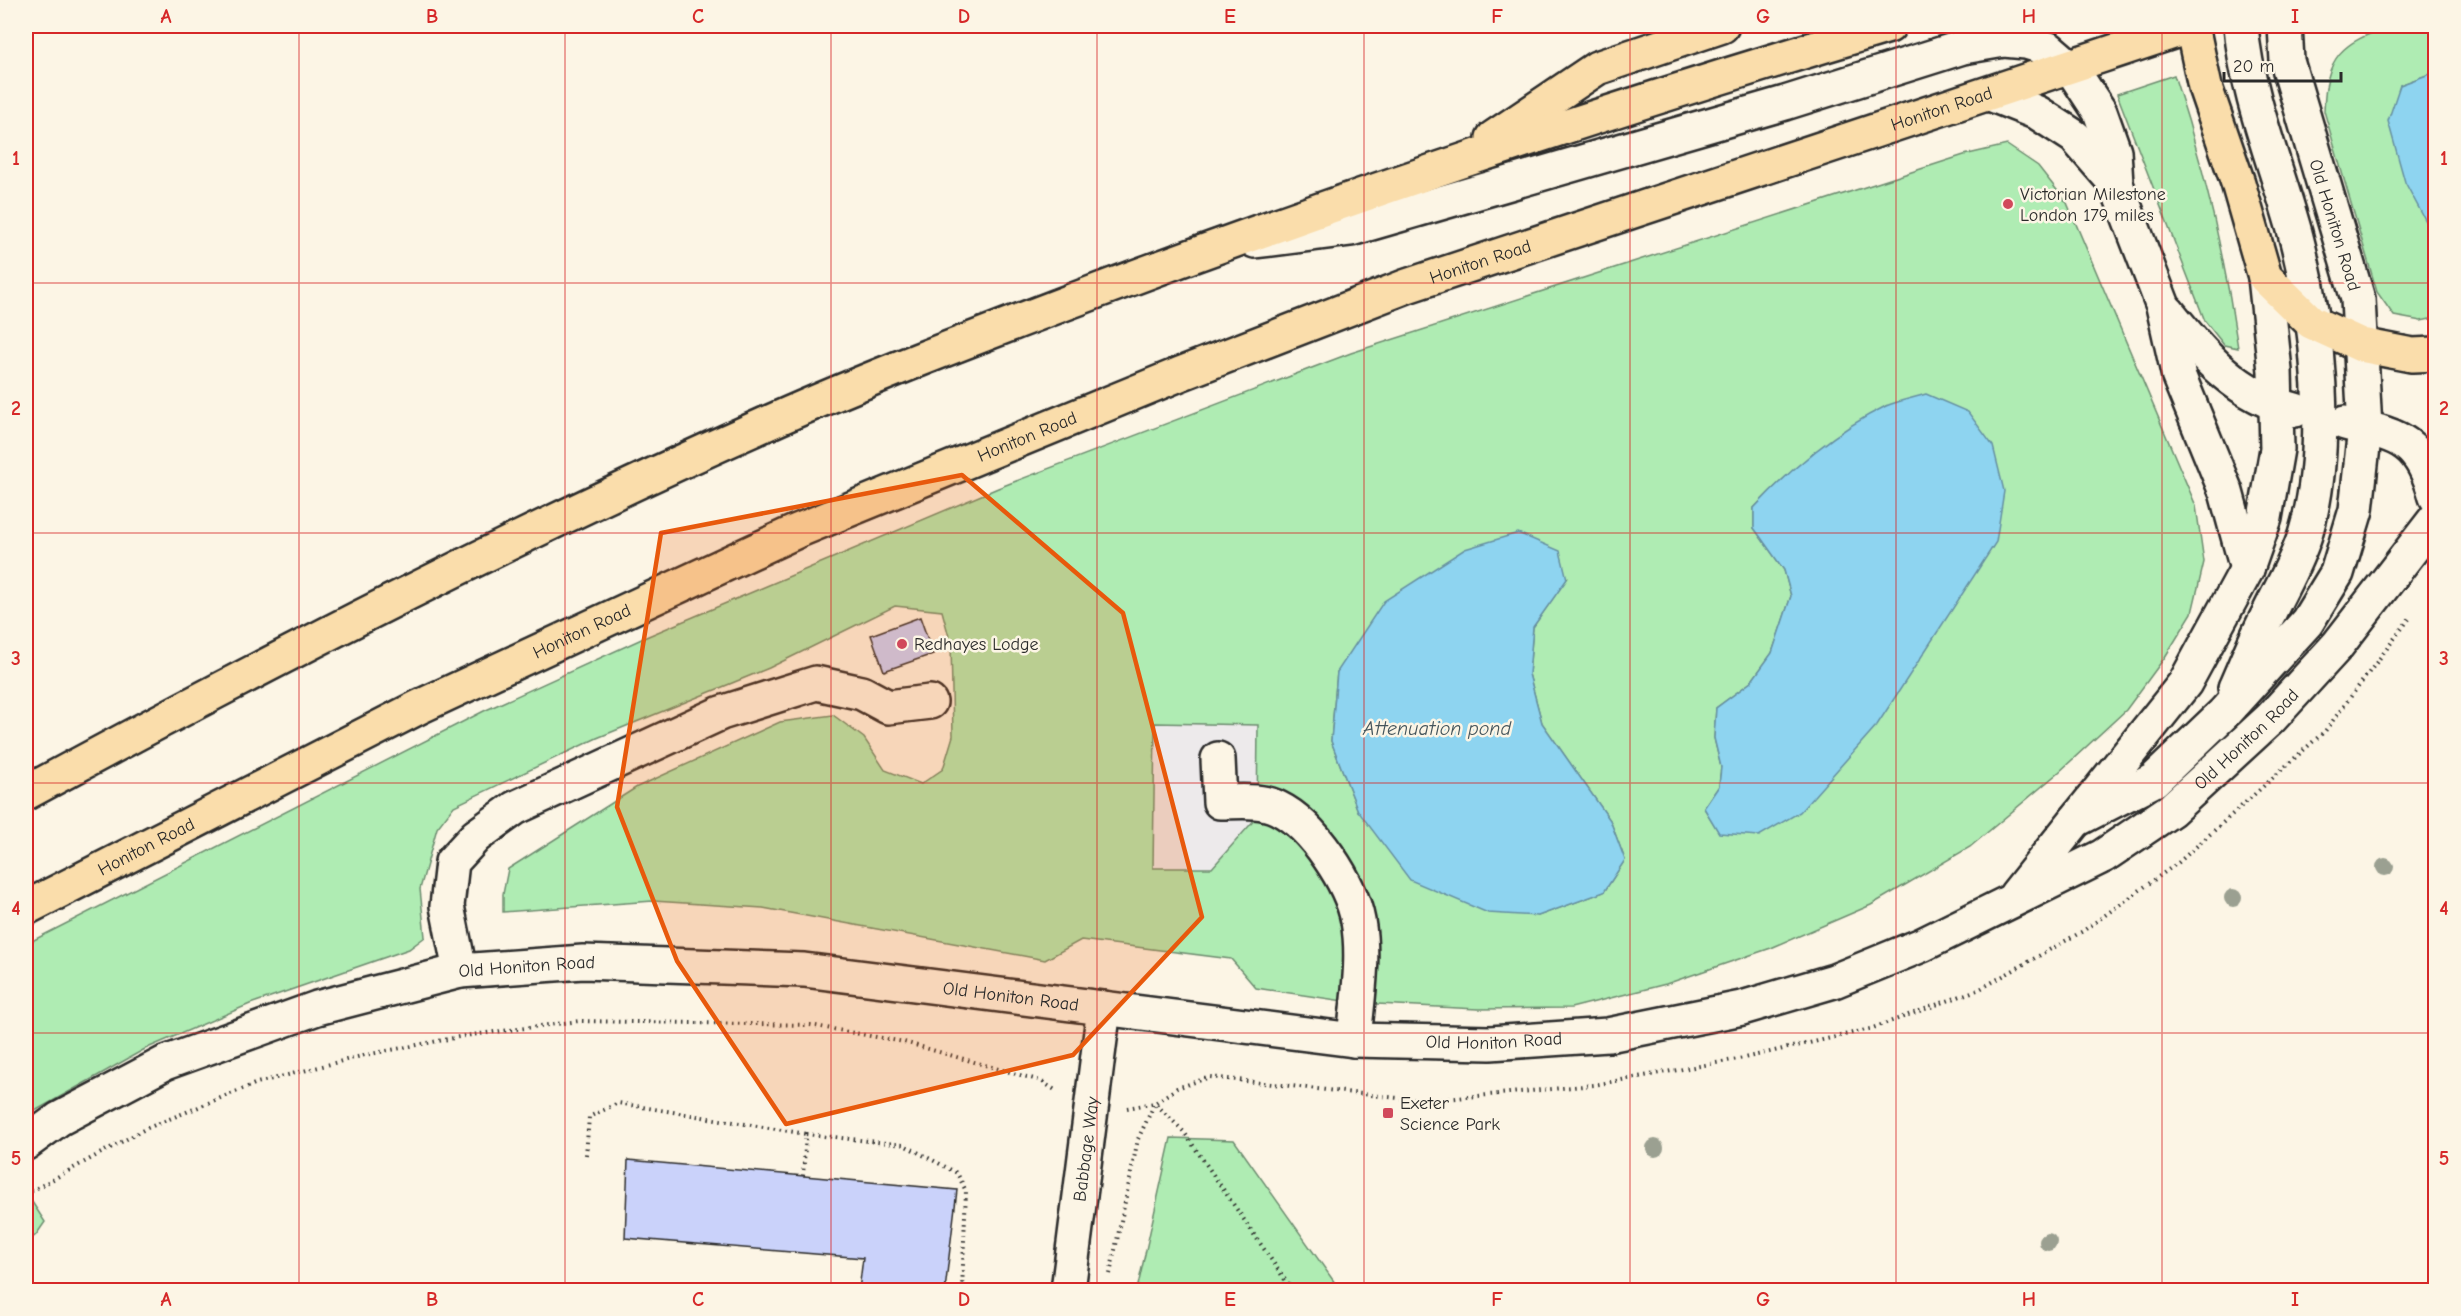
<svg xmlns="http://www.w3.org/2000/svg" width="2461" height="1316" font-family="'Comic Neue',sans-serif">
<rect width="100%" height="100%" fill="#fcf5e5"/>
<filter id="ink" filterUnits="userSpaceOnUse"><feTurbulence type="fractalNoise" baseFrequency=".0167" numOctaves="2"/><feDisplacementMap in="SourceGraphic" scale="12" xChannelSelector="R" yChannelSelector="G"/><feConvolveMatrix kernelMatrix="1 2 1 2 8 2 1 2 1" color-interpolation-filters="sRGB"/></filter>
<g filter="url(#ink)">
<path fill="#edeaeb" d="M1155,723L1258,725L1257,817L1212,869L1153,868Z"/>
<g fill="#afecb3" stroke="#6d8c6f" stroke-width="1.5" fill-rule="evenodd">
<path d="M2391,26H2435V72L2400,85L2428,225L2435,226V318L2421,321L2394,316L2377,292L2324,111C2326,55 2341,43 2391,26Z"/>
<path d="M2174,75C2203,163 2225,257 2238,348L2224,345L2205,321L2117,94Z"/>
<path d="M2007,145L2038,166L2067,203L2196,506L2204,562L2192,613L2165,657L2126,710L2059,772L1970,847L1871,905L1771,948L1666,984L1571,1008L1478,1009L1357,1003L1256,988L1231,959L1081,940L1045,960L763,908L653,901L503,912V894L508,869L637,787L780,722L833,715L864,738L885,770L921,784L943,769L953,736L951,644L942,611L895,606L769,668L597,738L454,806L437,828L420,889L425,937L409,949L250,1004L145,1049L26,1116V944L484,711L646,637L998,488L1351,353L1964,155ZM1886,406L1719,832L1704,808L1719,786L1721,767L1714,738L1716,708L1751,682L1772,653L1791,596L1784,570L1754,528V508C1792,466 1838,436 1886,406ZM1567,578L1533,627L1529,674L1542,723L1610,820L1625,860L1604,892L1538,916L1358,811L1331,741L1337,672ZM1155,723L1258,725L1257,817L1212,868H1153Z"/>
<path d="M1171,1138L1234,1140L1340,1290H1137Z"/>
<path d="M32,1202L45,1222L36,1235L26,1243V1207Z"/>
</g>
<g fill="#8ed4f0" stroke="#6690a1" stroke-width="1.5">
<path d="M2435,72H2436L2435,226L2428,225L2405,182L2388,121L2400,85Z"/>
<path d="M1926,394L1968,412L1993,446L2004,491L1996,542L1877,725L1800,812L1759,836L1719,833L1704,808L1719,786L1721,767L1714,738L1716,708L1751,682L1772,653L1791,596L1784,570L1754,528V508C1789,470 1838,429 1886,406C1898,401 1913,398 1926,394Z"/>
<path d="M1518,533L1560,551L1567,579L1533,627L1529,674L1542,723L1610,820L1625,860L1604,892L1538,916L1488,913L1410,880L1358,811L1331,741L1337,672L1384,601L1465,549Z"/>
</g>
<g fill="#cad2fa" stroke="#2b2b2b" stroke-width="1.5">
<path d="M920,617L933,654L884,671L871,635Z"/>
<path d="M628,1160L957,1190L945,1290H859L863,1258L625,1238Z"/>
</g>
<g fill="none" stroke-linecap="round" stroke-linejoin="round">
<g stroke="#2b2b2b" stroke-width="38">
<g id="minor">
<path d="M1990,94L2038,113L2075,137L2116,184"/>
<path d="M1255,241L1351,229L1785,103L1963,47L2004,40L2026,42L2049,49L2071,68L2100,112L2114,151L2116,184L2163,306L2179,377L2226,492L2247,569"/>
<path d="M2168,312C2205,357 2236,395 2295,410"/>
<path d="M2345,423C2398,436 2420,438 2436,497"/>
<path d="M2235,688C2246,663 2256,637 2269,613C2282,586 2296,563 2305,535C2332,448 2318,319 2295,233C2276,164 2247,97 2241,26"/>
<path d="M1218,759L1220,802C1239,802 1260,799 1278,808C1313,825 1351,883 1358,921C1365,959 1357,1002 1354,1040"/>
<path d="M2076,820L2154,780L2223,714L2307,622L2337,573L2356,510L2365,428L2358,299L2287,61L2285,26"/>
<path d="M2016,895L2185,683L2247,569L2265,518L2277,449L2275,371L2265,277"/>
<path d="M460,971L447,906L452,862L476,836L515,808L721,713L816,683L862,693L888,707L930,702"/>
<path id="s1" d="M26,1143L59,1119L165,1063L317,1008L460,971L583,962L804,970L1354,1040L1490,1043L1608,1035L1742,1008L1834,981L1922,945L2103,856L2171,810L2271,718L2337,646L2436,518"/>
<path id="s2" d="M1068,1290L1104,1008"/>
</g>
</g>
<g stroke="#2b2b2b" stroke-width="38">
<g id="highway">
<path d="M2192,26L2205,87L2238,183L2265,277L2311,322L2361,345L2412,355L2436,354"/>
<path d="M1493,138L1597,68L1722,26"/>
<path d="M26,793C270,661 516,534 770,422C878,374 990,332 1100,290C1360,192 1623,105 1889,26"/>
<path id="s3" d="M26,908L419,707L797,531L1180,374L1407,286L2191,26"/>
</g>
</g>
<g stroke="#2b2b2b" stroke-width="4" stroke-dasharray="1.5 4.5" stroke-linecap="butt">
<path d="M1127,1108L1155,1103L1177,1088L1210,1077L1425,1101L1594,1085L1744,1058L1870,1029L1980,989L2083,931L2179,862L2325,731L2409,619"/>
<path d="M586,1155L589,1117L618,1103L806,1134"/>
<path d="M803,1176L806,1134L904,1145L957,1173L966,1191L962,1290"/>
<path d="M26,1194L145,1129L257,1083L365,1055L464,1036L579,1021L810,1025L904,1042L1041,1081L1055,1090"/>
<path d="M1110,1274L1138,1139L1155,1103L1184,1132L1292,1290"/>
</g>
<use href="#minor" stroke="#fcf5e5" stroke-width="33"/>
<use href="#highway" stroke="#faddab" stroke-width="33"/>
</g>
<g fill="#9ba091">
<circle cx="2385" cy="867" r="9"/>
<circle cx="2233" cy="898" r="9"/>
<circle cx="1655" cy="1148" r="9"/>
<circle cx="2048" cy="1242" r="9"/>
</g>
</g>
<path fill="#e8590c" fill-opacity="0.2" stroke="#e8590c" stroke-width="4.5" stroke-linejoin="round" d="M962,475L1123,613L1202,917L1073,1055L786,1124L677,961L617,807L661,533Z"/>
<path fill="none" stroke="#d62828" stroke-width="1.5" stroke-opacity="0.55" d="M299,26V1290M565,26V1290M831,26V1290M1097,26V1290M1364,26V1290M1630,26V1290M1896,26V1290M2162,26V1290M26,283H2436M26,533H2436M26,783H2436M26,1033H2436"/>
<g fill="#d1495b" stroke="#fcf5e5" stroke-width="2">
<circle cx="2008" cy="204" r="6"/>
<circle cx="902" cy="644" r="6"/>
<rect x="1382" y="1107" width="12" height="12" rx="3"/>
</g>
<g text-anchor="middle" stroke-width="5" stroke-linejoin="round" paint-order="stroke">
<g font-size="18" fill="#2b2b2b" stroke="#fcf5e5">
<text dy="6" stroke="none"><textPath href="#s3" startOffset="2079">Honiton Road</textPath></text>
<text transform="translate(2335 225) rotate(73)" y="6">Old Honiton Road</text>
<text dy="6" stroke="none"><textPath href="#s3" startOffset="1593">Honiton Road</textPath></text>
<text dy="6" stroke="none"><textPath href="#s3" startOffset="1107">Honiton Road</textPath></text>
<text dy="6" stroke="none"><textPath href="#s3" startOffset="621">Honiton Road</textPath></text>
<text dy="6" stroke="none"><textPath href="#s1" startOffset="2338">Old Honiton Road</textPath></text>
<text dy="6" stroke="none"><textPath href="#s3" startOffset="135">Honiton Road</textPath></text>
<text dy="6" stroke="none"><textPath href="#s1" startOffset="537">Old Honiton Road</textPath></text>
<text dy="6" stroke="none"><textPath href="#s1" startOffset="1023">Old Honiton Road</textPath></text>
<text dy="6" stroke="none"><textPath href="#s1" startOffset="1509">Old Honiton Road</textPath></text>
<text dy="6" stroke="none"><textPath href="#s2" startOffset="142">Babbage Way</textPath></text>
</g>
<g font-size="18" fill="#2b2b2b" stroke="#fcf5e5" text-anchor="start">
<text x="2020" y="200">Victorian Milestone<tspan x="2020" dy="21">London 179 miles</tspan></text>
<text x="914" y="650">Redhayes Lodge</text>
<text x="1400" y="1109">Exeter<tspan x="1400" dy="21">Science Park</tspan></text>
</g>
<g font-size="20" font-style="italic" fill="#44555c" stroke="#fcf5e5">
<text x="1437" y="735">Attenuation pond</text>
</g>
</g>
<rect width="2461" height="1316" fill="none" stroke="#fcf5e5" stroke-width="66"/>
<path d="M2224 72v9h117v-9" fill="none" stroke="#2b2b2b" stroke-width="3"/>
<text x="2233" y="72" font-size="18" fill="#2b2b2b" stroke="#fcf5e5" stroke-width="4.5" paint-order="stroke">20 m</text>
<rect x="33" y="33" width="2395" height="1250" fill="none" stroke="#d62828" stroke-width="2"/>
<g font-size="20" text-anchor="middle" font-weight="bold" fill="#d62828">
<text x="166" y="23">A</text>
<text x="432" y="23">B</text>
<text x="698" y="23">C</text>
<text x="964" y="23">D</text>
<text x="1230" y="23">E</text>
<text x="1497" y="23">F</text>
<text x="1763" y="23">G</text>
<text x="2029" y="23">H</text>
<text x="2295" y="23">I</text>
<text x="16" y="165">1</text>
<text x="2444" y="165">1</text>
<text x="16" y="415">2</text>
<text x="2444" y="415">2</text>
<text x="16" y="665">3</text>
<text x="2444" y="665">3</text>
<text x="16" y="915">4</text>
<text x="2444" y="915">4</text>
<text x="16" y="1165">5</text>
<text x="2444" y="1165">5</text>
<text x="166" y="1306">A</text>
<text x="432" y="1306">B</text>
<text x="698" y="1306">C</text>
<text x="964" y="1306">D</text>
<text x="1230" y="1306">E</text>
<text x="1497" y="1306">F</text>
<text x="1763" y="1306">G</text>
<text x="2029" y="1306">H</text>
<text x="2295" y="1306">I</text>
</g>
</svg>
